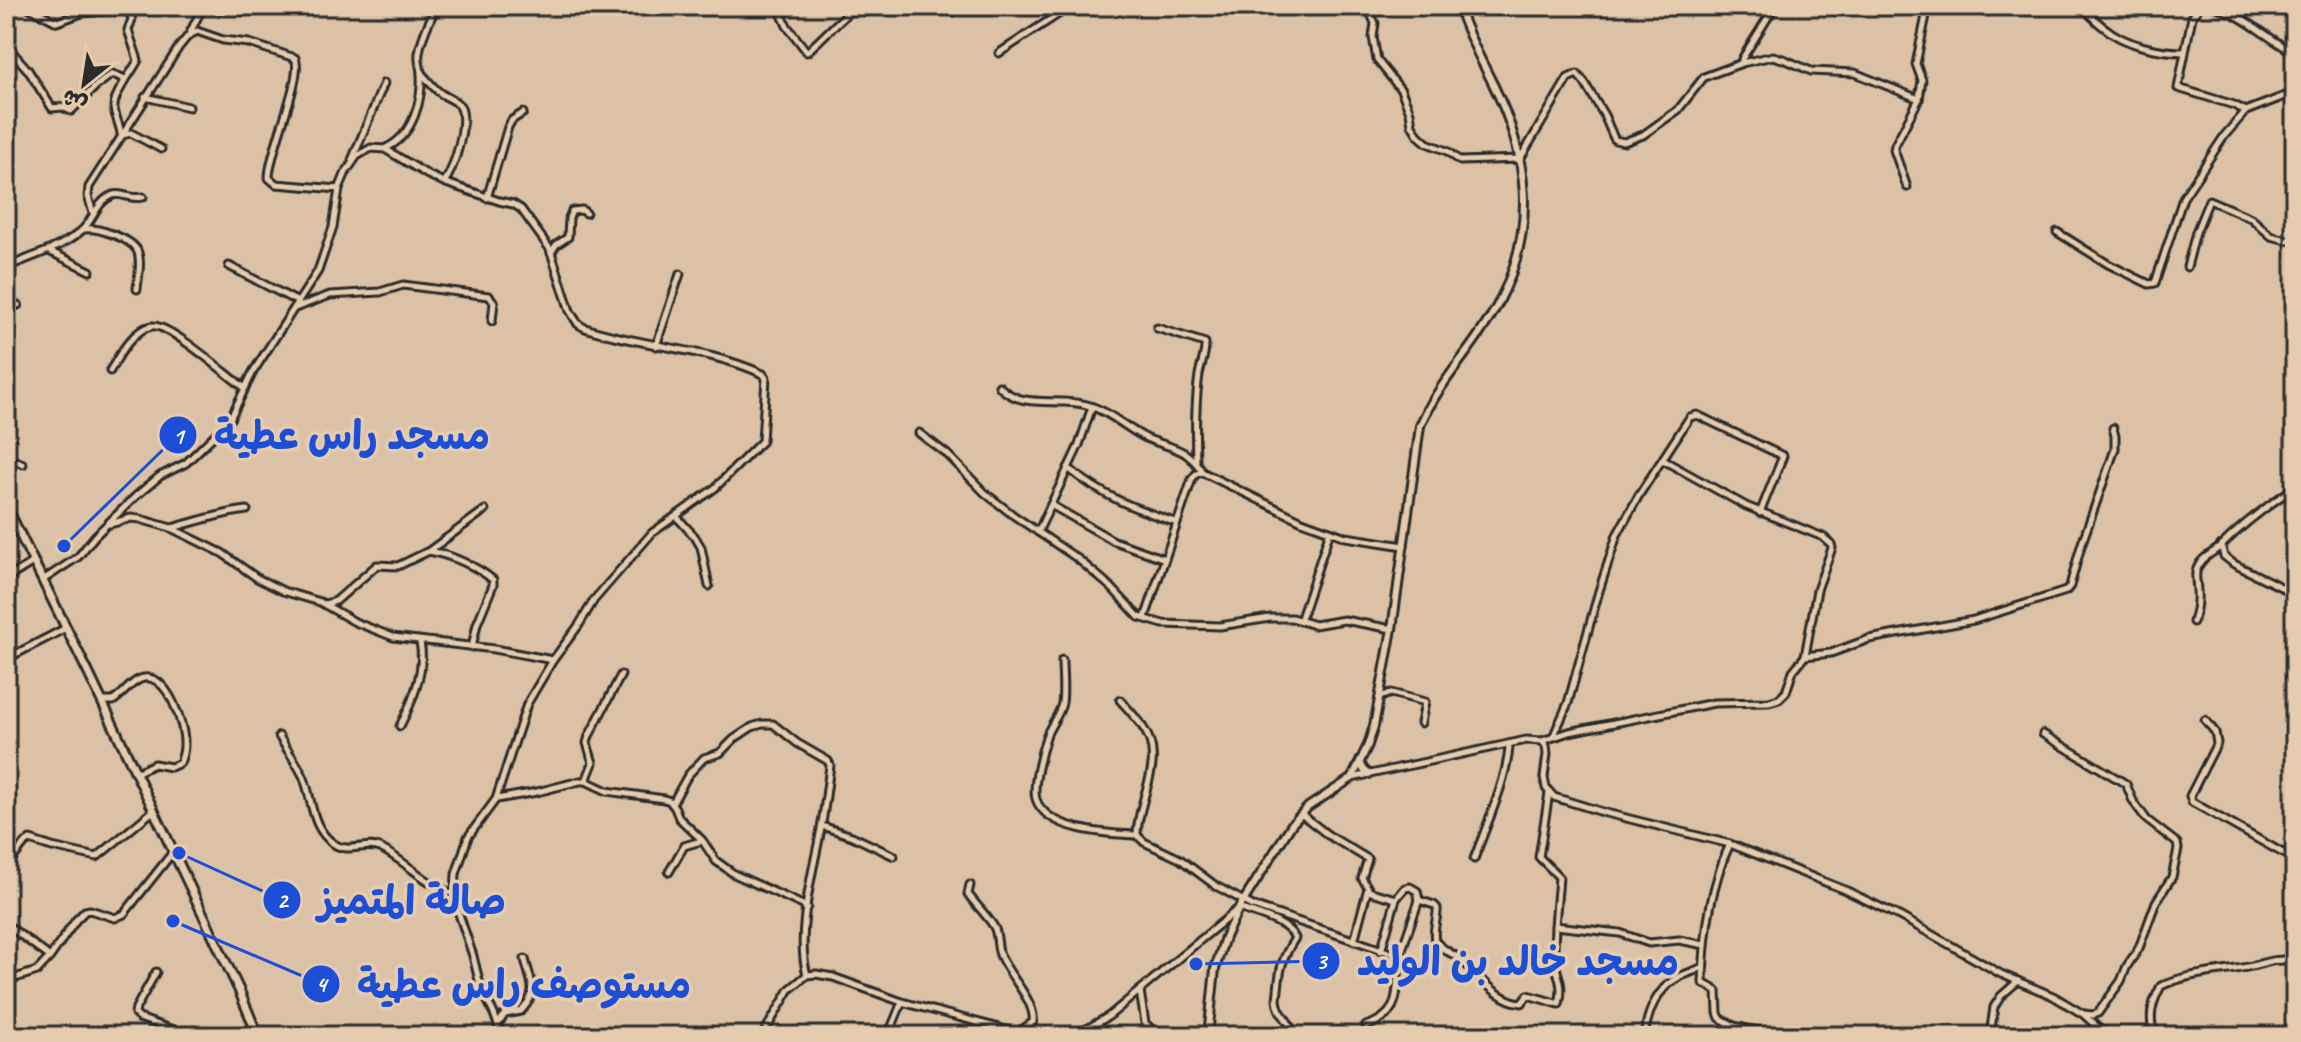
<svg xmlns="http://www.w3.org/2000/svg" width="2301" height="1042" font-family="Caveat,'Playpen Sans Arabic',sans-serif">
<rect width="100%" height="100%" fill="#dbc2a6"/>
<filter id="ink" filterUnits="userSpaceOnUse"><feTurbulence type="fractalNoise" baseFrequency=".0125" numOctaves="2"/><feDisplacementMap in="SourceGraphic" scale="16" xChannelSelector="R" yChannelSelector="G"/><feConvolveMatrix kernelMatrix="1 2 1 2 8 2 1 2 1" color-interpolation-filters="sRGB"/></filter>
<g filter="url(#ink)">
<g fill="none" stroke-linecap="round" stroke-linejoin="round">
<g stroke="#2b2b2b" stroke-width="11">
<g id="minor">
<path d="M26,6L57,22L82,13L104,11L119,6L128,8L132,19L128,30L138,60C132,73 113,94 114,108C115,117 120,125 121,134"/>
<path d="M85,6L96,11"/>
<path d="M778,6L787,26L807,52L855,6"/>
<path d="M1367,6L1375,23L1373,37L1377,60L1401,90L1410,112L1412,125L1418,135L1427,143L1447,151L1460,161L1520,159L1568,78L1577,74L1584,82L1604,115L1613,136L1615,140L1624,142L1643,135L1678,110L1704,77L1742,63"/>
<path d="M1775,6L1742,59V63L1773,56L1786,60L1811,71L1855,73L1919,99"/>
<path d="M2081,6C2089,13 2096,22 2105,28C2125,45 2159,52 2184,52"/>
<path d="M2200,6L2192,17L2178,88L2234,105L2246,111"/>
<path d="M2213,6C2245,15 2266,38 2295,53"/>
<path d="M953,12L962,6"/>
<path d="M189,35L202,8L223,10L228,6"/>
<path d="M6,45L28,70L52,108L62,107L71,111L96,86L112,74L123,78L124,81"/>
<path d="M999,53L1071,6"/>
<path d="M421,73C427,79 432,86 438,91C444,97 454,99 459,105C470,117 454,171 444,182"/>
<path d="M145,97L189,107"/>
<path d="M122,135L131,133L161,149"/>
<path d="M386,148C413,136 423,100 421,72C420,65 418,60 419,53C421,38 428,25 434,11"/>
<path d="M352,160L384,83"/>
<path d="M1907,187L1894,150L1895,145L1919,99L1922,80L1916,64L1928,6"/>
<path d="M487,198L508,127L512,120L523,113"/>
<path d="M93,213L88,196L89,187L179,47L188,36L197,31L223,40L249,43L295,58C304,76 269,151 269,178L276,184L339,189"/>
<path d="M85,229C97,227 130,238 137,250C142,261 138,277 137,289"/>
<path d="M2057,232L2108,264L2149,284L2155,283L2183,198L2225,135L2246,111L2295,92"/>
<path d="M49,251L90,271"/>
<path d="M551,253L556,245L568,237L569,218L572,211L582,210L586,213"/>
<path d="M229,266L298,302"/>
<path d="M6,267C31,257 59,249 80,232C94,221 95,202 113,195C120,192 132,200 143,197"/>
<path d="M2187,267L2196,232L2209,200L2251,218L2271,236L2295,242"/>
<path d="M295,308L330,295L380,292L403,285L489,296L494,302L492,321"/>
<path d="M6,309L18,305"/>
<path d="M1157,328L1205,343C1206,353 1201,364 1199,375C1195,403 1195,432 1196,461"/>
<path d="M656,346L680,274"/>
<path d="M110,371C118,357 133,329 152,326C169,323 228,376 245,388"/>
<path d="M999,386C1022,411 1057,396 1087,405C1109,411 1126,428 1146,438C1159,444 1174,446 1186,454C1194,460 1198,464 1202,472L1302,521L1346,537L1404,546"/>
<path d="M919,433L948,455L985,493L1013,515L1078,559L1111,587L1139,617L1163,624L1220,626L1270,618H1292L1314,625L1344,620L1392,629"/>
<path d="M1663,460L1746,506L1823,537L1831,544L1832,548L1817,590L1805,656"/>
<path d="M6,465L16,461L23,464"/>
<path d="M1068,468C1105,498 1134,508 1177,523"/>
<path d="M1051,505L1114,541L1165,559"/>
<path d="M676,516L695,537L701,547L709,586"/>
<path d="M110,524L131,518L140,519L171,528L222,553L257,578L283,591L320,602L355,622L393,637L494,649L553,660"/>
<path d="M172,528C198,521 221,513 247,510"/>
<path d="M1038,532L1079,445L1092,407"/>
<path d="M2221,545L2224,556L2234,564L2295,594"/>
<path d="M429,551C450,555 477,566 493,580V585L477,624L472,647"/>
<path d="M6,579L33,562"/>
<path d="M43,580L78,557L95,536L136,496L160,476L186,463L229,421L253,372L318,271L333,227L339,189L346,172L357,156L371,148L385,149L428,175L446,183L499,201L513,204L521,209L550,249L570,311L578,324L585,328C643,347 707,348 763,374L766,378L762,441L715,488L652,533L594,600L579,625L553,660L527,704L496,799L468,837L456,874L455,890L457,908L473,956L480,985L494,1014L502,1036"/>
<path d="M325,604L336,601L377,565L398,566L429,551L485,510"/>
<path d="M1145,618L1192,479L1196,474L1202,472"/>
<path d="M1300,621L1330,531"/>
<path d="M2193,622C2196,612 2198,602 2197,591C2197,585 2195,579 2196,572C2200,557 2211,555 2221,546C2244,523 2268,505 2295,487"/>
<path d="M6,659L66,628"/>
<path d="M1062,660C1062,674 1064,690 1062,703C1060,715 1050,725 1046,737C1042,750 1032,786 1036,799C1046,831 1110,834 1137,835"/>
<path d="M1380,697L1391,693L1425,702L1421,723"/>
<path d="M1120,700C1151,734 1160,745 1146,791C1142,806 1137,820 1137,835L1144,842L1180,859L1216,886L1253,906L1400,956"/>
<path d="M102,701H113C123,695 133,679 144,678C168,675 185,725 184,745C184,751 182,758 180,763L171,767L154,764L136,773"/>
<path d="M2205,720L2215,732L2217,743L2190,796L2192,802L2295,860"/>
<path d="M400,726C412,703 426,669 420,642"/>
<path d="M2043,734L2126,784L2133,801L2147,820L2177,843L2178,849L2172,877L2156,902L2139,948L2127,966L2121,981L2098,1013L2093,1015L2084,1014"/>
<path d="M1554,735L1568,703L1599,591L1617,535L1639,495L1690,417L1697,415L1783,456L1760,513"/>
<path d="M279,736C287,750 298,764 304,778C313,802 311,828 334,844C349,854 367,841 382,849C408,863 425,884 455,895"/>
<path d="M1542,741L1569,732L1714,703L1769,702L1779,699L1786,692L1793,671L1805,656L1831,653L1869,639L1974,620L2066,591L2070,586L2081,546L2115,449V436L2113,428"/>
<path d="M1352,778L1526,740L1542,741L1546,746L1547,754L1544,777L1546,788L1554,797L1606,813L1730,844L1845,890L1901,917L2001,974L2053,996L2083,1014L2107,1036"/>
<path d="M586,781L593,763L587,743L589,736L621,675"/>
<path d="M497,799L537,792L580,781H586L607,791L664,799L670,801L675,808L679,818L702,840L716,861L734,874L807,907"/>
<path d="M672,804L688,775L704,758L720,753L734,739L752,727L762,724H773L797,743L828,761L830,765C827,790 824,815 819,839C811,879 796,936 807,975"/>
<path d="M1301,814L1328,835L1368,859L1362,878L1368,888L1354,941"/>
<path d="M822,826L852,836L894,856"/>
<path d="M1730,844C1710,886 1704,936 1703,983L1717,991L1718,1013L1720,1018L1734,1026L1762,1032"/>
<path d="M1474,859C1485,829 1509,775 1509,744"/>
<path d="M10,862L24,844L30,840L52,847L97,857L153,811"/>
<path d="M669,872L684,846L701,841"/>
<path d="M970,885L968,894C975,904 992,921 995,929C998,937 997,947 1000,955C1009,977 1036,1001 1033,1022L1017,1033"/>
<path d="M1368,891L1396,899"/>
<path d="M1419,900L1434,905L1437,908C1438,917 1432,932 1435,940C1438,948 1454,954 1460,959C1478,974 1497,1001 1522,1003L1528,995L1559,1004C1565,981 1555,975 1554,954C1554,929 1557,903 1559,877L1539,857L1549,793"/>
<path d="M6,924L50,957"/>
<path d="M1555,926L1620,933L1649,943L1679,940L1705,945"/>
<path d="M156,972L136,1008L135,1014L139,1018L190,1036"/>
<path d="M6,981L37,971L50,957L76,920L85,911L90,910L115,918L124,914L173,852"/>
<path d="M1140,991L1145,1023L1159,1036"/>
<path d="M498,1024L505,1014L521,1011C540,991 530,982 525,959"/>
<path d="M1366,1026C1407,1013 1393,985 1401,954C1406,936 1413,918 1419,900L1417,891L1410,887L1405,888L1396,899L1381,951"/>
<path d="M765,1032L777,1036"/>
<path d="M762,1036L790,989L807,975L816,974L833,977L902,1002L1029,1036"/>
<path d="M888,1036L902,1002"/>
<path d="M1066,1036L1085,1030L1109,1016L1239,908C1256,915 1287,921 1295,938C1279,963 1280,972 1277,1000C1278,1016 1292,1020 1293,1036"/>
<path d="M1644,1036C1648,1012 1656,989 1679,977C1687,973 1695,971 1703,967"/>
<path d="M1990,1036L1994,1007L2001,996L2018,981"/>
<path d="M2156,1036C2147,1020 2152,1002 2161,986C2189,972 2222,973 2252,966C2267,962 2279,958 2295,961"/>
</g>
</g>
<g stroke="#2b2b2b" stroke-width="12">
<g id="tertiary">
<path d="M1360,763L1364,770L1369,774"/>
<path d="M1208,1036L1215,969L1225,937L1239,908L1292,824L1308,807L1352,778L1368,745L1374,726L1392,629L1420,426C1439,380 1477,346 1499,302C1537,228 1529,157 1493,84C1480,58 1467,34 1458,6"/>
<path d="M2289,1036L2295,1025"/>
</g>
</g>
<g stroke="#2b2b2b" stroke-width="13">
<path id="primary" d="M6,506L88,672L239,990L258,1036"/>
</g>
<use href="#minor" stroke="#e6ccae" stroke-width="5"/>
<use href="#tertiary" stroke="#e6ccae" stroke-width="6"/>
<use href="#primary" stroke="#e6ccae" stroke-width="7"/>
</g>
</g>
<path fill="none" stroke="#1d4ed8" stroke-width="3" d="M64 546L178 435M179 853L282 900M1196 964L1321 961M173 921L321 984"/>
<g fill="#1d4ed8" stroke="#e6ccae" stroke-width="3">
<circle cx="64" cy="546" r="8"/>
<circle cx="179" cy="853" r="8"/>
<circle cx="1196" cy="964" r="8"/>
<circle cx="173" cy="921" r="8"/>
<circle cx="178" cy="435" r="20"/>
<circle cx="282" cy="900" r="20"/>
<circle cx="1321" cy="961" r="20"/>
<circle cx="321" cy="984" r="20"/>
</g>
<g font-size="24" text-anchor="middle" font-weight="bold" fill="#fff">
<text x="178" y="444">1</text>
<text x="282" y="908">2</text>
<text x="1321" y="969">3</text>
<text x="321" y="992">4</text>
</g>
<g font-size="40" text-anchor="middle" font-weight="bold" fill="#1d4ed8" stroke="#e6ccae" stroke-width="7" stroke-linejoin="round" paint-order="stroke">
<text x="352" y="449">مسجد راس عطية</text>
<text x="412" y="914">صالة المتميز</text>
<text x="1518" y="975">مسجد خالد بن الوليد</text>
<text x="524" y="998">مستوصف راس عطية</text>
</g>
<rect width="2301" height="1042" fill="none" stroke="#e6ccae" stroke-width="32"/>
<rect x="16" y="16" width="2269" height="1010" fill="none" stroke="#2b2b2b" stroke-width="3" filter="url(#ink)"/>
<g transform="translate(84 84) rotate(210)" stroke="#e6ccae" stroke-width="6" paint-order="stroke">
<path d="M0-6L14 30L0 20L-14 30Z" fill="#2b2b2b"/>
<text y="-12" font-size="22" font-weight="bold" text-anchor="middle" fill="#2b2b2b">ش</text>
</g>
</svg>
